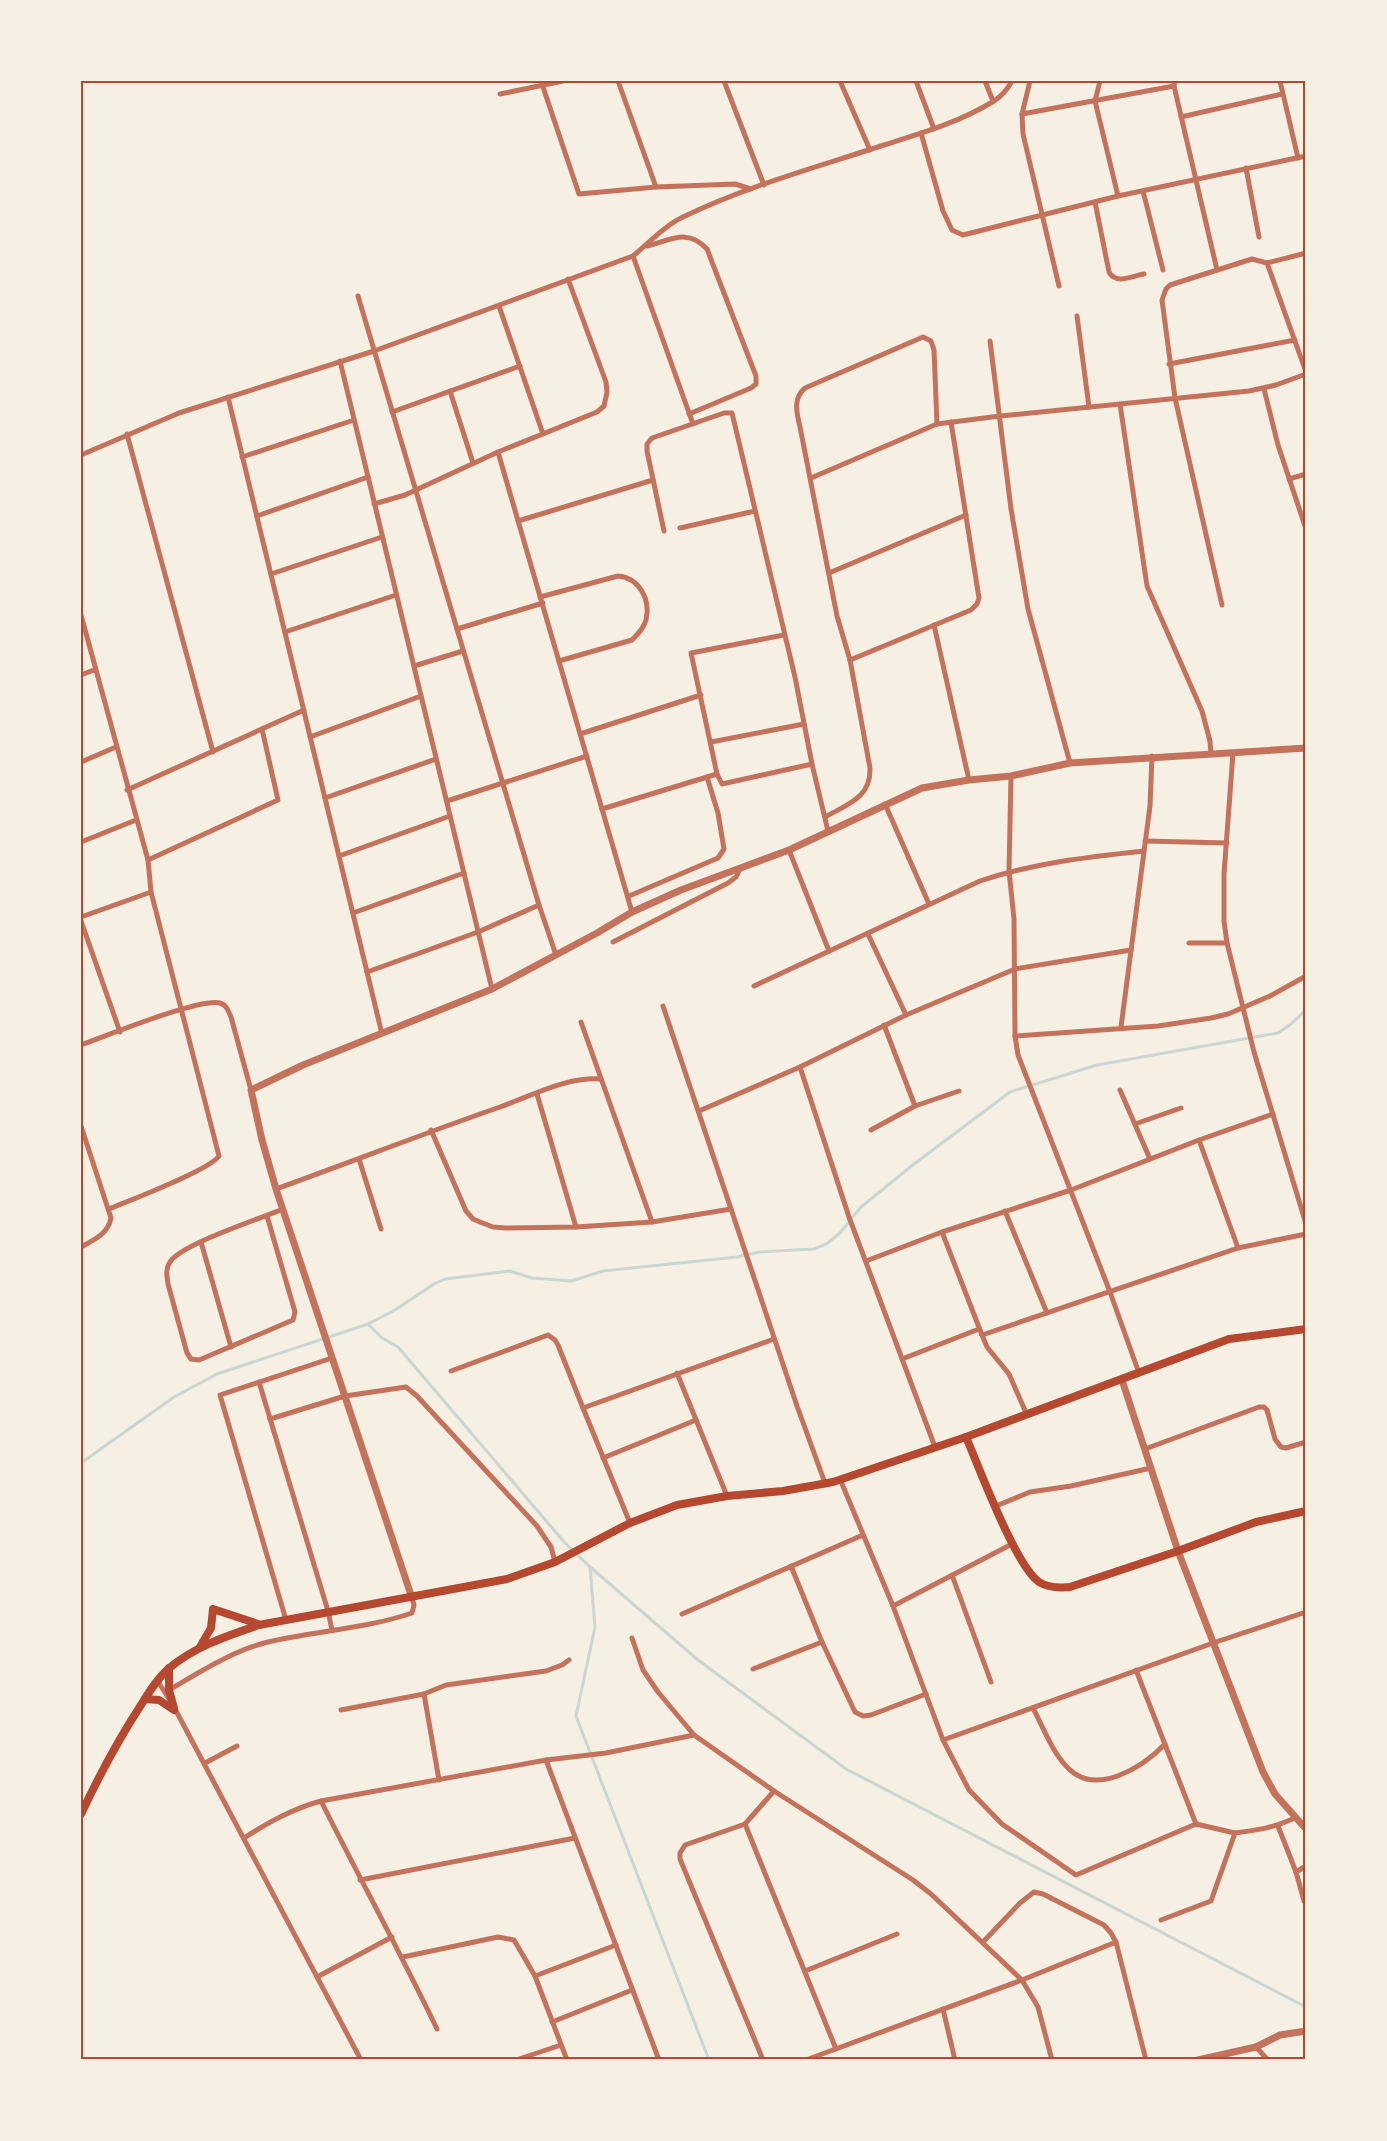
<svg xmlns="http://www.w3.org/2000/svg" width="1387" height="2141" font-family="'DejaVu Sans',sans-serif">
<rect width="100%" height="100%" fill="#f6efe4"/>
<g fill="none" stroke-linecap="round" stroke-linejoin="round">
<g stroke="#c9d6d2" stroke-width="3">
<path d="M368,1324L382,1338L398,1347L565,1543L589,1566L698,1660L846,1769L1306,2007"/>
<path d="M81,1463L174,1397L217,1374L368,1324L395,1310L434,1284L445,1279L510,1271L532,1278L571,1281L603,1271L737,1257L759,1252L814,1249L826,1244L840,1233L861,1207L914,1164L1010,1092L1097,1065L1278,1033L1291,1024L1306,1010"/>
<path d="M590,1567L595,1627L576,1716L709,2060"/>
</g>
<g stroke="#c5725c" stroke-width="5">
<path d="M541,81L579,194L656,187L735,184L751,189"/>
<path d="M618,81L656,187"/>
<path d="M724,81L764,185"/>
<path d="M840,81L870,150"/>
<path d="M916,81L934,129"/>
<path d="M985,81L993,101"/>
<path d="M1030,81L1022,114L1023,134L1059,286"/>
<path d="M1100,81L1095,101L1118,196"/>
<path d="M1175,81L1174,86L1217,270"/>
<path d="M1280,81L1298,158"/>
<path d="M500,94L563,81"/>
<path d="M1022,114L1174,86"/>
<path d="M1181,117L1282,94"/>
<path d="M921,133L943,211L952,230L963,235L1118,196L1306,156"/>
<path d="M1246,168L1259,237"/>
<path d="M1143,191L1163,270"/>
<path d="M1095,202L1109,272C1116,285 1132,276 1144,274"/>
<path d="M647,246C671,240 688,228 707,249L756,376V384L751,388L689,414"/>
<path d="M633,256L693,424"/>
<path d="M1267,263L1306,253"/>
<path d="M358,296L539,905L556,955"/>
<path d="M499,306L543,434"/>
<path d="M1077,316L1089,407"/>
<path d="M990,341L1011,509L1028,609L1070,763"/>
<path d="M340,361L492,989"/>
<path d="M1169,364L1295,340"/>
<path d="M1264,389L1278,445L1306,529"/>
<path d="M450,391L473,463"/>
<path d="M228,397L382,1034"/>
<path d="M1120,404L1147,586L1202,711L1210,741L1211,754"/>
<path d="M392,412L520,366"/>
<path d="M127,434L213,752"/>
<path d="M498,452L632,912"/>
<path d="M81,455L179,413L374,351L633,256C649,243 664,226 683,217C747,186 817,167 884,145C922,133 960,122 994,101C1002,96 1007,90 1012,81"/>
<path d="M242,457L354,420"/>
<path d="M811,478L937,424L1000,416L1249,391L1276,385L1306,374"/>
<path d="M1289,479L1306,474"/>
<path d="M374,504L405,495L498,452L597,412L604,406L607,392L606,382L568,279"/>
<path d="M257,516L368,477"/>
<path d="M518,521L653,480"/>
<path d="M680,528L755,511"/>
<path d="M664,531L647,451V444L652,438L724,413H732L795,677L812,764L828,831"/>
<path d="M829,573L966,515"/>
<path d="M271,574L382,537"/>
<path d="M540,597L618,576C639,578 651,599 646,620C644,628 638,634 632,640L559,661"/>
<path d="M1222,605L1175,398L1162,300L1166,289L1170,285L1252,259L1267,263L1306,372"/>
<path d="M81,615L148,860L151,892L219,1156C210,1170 128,1201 109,1209"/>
<path d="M934,625L969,780"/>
<path d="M457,629L543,603"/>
<path d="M285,632L396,595"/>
<path d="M784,635L691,653L717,774L722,784L812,764"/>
<path d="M850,660L971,610L977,604L979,598L951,422"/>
<path d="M414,666L463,651"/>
<path d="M81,675L94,670"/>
<path d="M580,734L701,695"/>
<path d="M310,737L421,696"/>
<path d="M711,742L804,724"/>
<path d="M1233,753L1224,874V921L1227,943L1254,1052L1306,1224"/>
<path d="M81,762L116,747"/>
<path d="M1011,776L1009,871L1014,919L1015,1036L1018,1055L1110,1292L1139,1373"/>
<path d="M127,790L304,710"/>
<path d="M325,798L436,759"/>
<path d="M447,801L587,756"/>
<path d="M885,804L929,904"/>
<path d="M602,809L717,774"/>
<path d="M825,817C848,804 871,798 870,768L850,660L837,616L801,432C798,416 791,400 805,388L923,337L931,341L934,350L937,424"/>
<path d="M1145,841L1227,843"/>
<path d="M81,842L136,820"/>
<path d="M789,850L829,951"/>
<path d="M339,856L450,816"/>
<path d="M148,860L278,800L262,729"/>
<path d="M629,896L718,858L724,849L718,813L707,777"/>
<path d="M353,913L464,873"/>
<path d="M81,917L151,892"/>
<path d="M81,921L120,1032"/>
<path d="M868,934L906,1015"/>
<path d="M613,942L728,883L736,877L740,869"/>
<path d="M1189,943H1227"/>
<path d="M367,972L478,932L539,905"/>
<path d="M754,986L980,881C1033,863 1088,857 1144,851"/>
<path d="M663,1006L797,1406L825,1483"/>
<path d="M581,1022L652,1222"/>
<path d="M884,1025L915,1106L959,1091"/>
<path d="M1121,1027L1150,806L1152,756"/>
<path d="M1015,1036L1158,1026L1211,1018L1228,1014L1270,996L1306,976"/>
<path d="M81,1045C106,1036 199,998 220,1003C227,1005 228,1011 231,1017L251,1090"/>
<path d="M800,1067L849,1217L935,1447"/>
<path d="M1120,1090L1150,1159"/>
<path d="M537,1094L576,1227"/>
<path d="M699,1111L800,1067L906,1015L1015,969L1131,950"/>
<path d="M1135,1124L1181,1108"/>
<path d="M81,1126L111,1218C108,1234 94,1240 81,1247"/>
<path d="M431,1130L466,1211L473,1219L480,1222L493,1227L506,1228L576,1227L652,1222L731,1209"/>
<path d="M871,1130L915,1106"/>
<path d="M1199,1140L1238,1248"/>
<path d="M359,1159L381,1229"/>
<path d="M276,1189C351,1162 425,1133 500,1107C534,1095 565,1077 601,1079"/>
<path d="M1005,1211L1047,1313"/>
<path d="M267,1216L295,1312L293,1320L199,1360L191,1359L187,1353L168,1284C167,1276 165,1269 170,1262C181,1244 260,1219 283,1209"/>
<path d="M942,1232L982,1335L987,1347L1009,1374L1027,1415"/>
<path d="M201,1242L231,1347"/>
<path d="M866,1261L942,1232L1071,1190L1199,1140L1273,1114"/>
<path d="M982,1335L1238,1248L1306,1234"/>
<path d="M902,1359L979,1329"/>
<path d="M451,1371L548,1335L555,1340L558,1345L583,1408L774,1339"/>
<path d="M677,1373L727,1496"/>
<path d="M259,1382L328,1611L332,1630"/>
<path d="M583,1408L630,1523"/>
<path d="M270,1419L345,1396L406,1387L417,1396L537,1526L551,1547L555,1562"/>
<path d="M1145,1449L1259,1407H1264L1267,1410L1275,1439L1281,1447L1286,1448L1306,1442"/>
<path d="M603,1458L696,1420"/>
<path d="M840,1479L893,1606L943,1740L969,1790L1002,1824L1076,1875L1196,1824L1235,1833"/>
<path d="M996,1506L1030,1492L1071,1486L1151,1468"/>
<path d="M791,1566L822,1642L855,1712L863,1716L871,1715L926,1694"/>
<path d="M952,1575L991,1682"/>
<path d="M893,1606L1012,1544"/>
<path d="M682,1614L863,1535"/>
<path d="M286,1620L220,1395L332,1358"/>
<path d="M632,1638L643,1670L658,1692L694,1735L774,1791L913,1880L931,1894L1022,1980L1038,2007L1052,2060"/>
<path d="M753,1669L822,1642"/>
<path d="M1136,1670L1196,1824"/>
<path d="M157,1680L169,1699"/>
<path d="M169,1690C200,1672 232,1651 268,1642C315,1631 365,1629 412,1613L414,1605L411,1595"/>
<path d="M174,1707L361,2060"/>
<path d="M1033,1708C1043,1727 1052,1752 1068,1768C1096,1797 1143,1767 1165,1744"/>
<path d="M341,1710L424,1694"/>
<path d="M943,1740L1213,1643L1306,1612"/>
<path d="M546,1760L659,2060"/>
<path d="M205,1763L237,1746"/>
<path d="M439,1780L424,1694L446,1685L546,1671L562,1665L569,1660"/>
<path d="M321,1801C359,1877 400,1952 437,2029"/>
<path d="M745,1824L836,2049"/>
<path d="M1278,1826L1296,1872L1306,1866"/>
<path d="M244,1838C269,1822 292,1809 321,1801L546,1760L606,1753L694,1735"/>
<path d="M1296,1872L1304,1901"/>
<path d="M360,1880L575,1838"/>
<path d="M1161,1920L1211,1901L1235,1833C1258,1830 1273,1828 1295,1818"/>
<path d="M983,1942L1020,1903L1034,1892L1043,1894L1104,1925L1111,1933L1116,1942L1146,2060"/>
<path d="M403,1957L498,1937L514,1940L535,1976L567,2060"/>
<path d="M805,1971L897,1934"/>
<path d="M535,1976L616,1945"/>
<path d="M317,1977L392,1937"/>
<path d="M943,2009L955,2060"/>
<path d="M552,2022L632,1990"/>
<path d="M1256,2047L1268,2060"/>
<path d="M516,2060L561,2045"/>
<path d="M763,2060L680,1859V1853L685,1845L745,1824L774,1791"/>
<path d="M806,2060L1022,1980L1116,1942"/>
</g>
<g stroke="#c5725c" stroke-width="7">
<path d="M1122,1380L1178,1551L1263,1772L1275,1794L1306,1829"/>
<path d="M411,1595L276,1189L262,1140L251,1090L303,1065L492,989L597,933L632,912L681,890L789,850L922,788L969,780L1011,776L1070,763L1306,748"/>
<path d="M1198,2060L1256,2047L1280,2035L1306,2031"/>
</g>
<g stroke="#b5482f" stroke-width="8">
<path d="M966,1437C979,1467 1015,1565 1039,1582C1048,1588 1059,1588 1070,1587L1178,1551L1256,1522L1306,1511"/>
<path d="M200,1647L211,1628L213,1609L258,1624"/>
<path d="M169,1668V1690L174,1708"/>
<path d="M145,1699L159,1700L174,1710"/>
<path d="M81,1814C99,1776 118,1740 141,1705C149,1692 157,1679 168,1669C195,1646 227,1636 259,1625L507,1579L555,1562L630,1523L677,1505L727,1496L783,1491L833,1482L966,1437L1229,1339L1306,1329"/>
</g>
</g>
<rect width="1387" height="2141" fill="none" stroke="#f6efe4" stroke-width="165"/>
<rect x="82" y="82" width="1222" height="1976" fill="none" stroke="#b5482f" stroke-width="2"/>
</svg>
